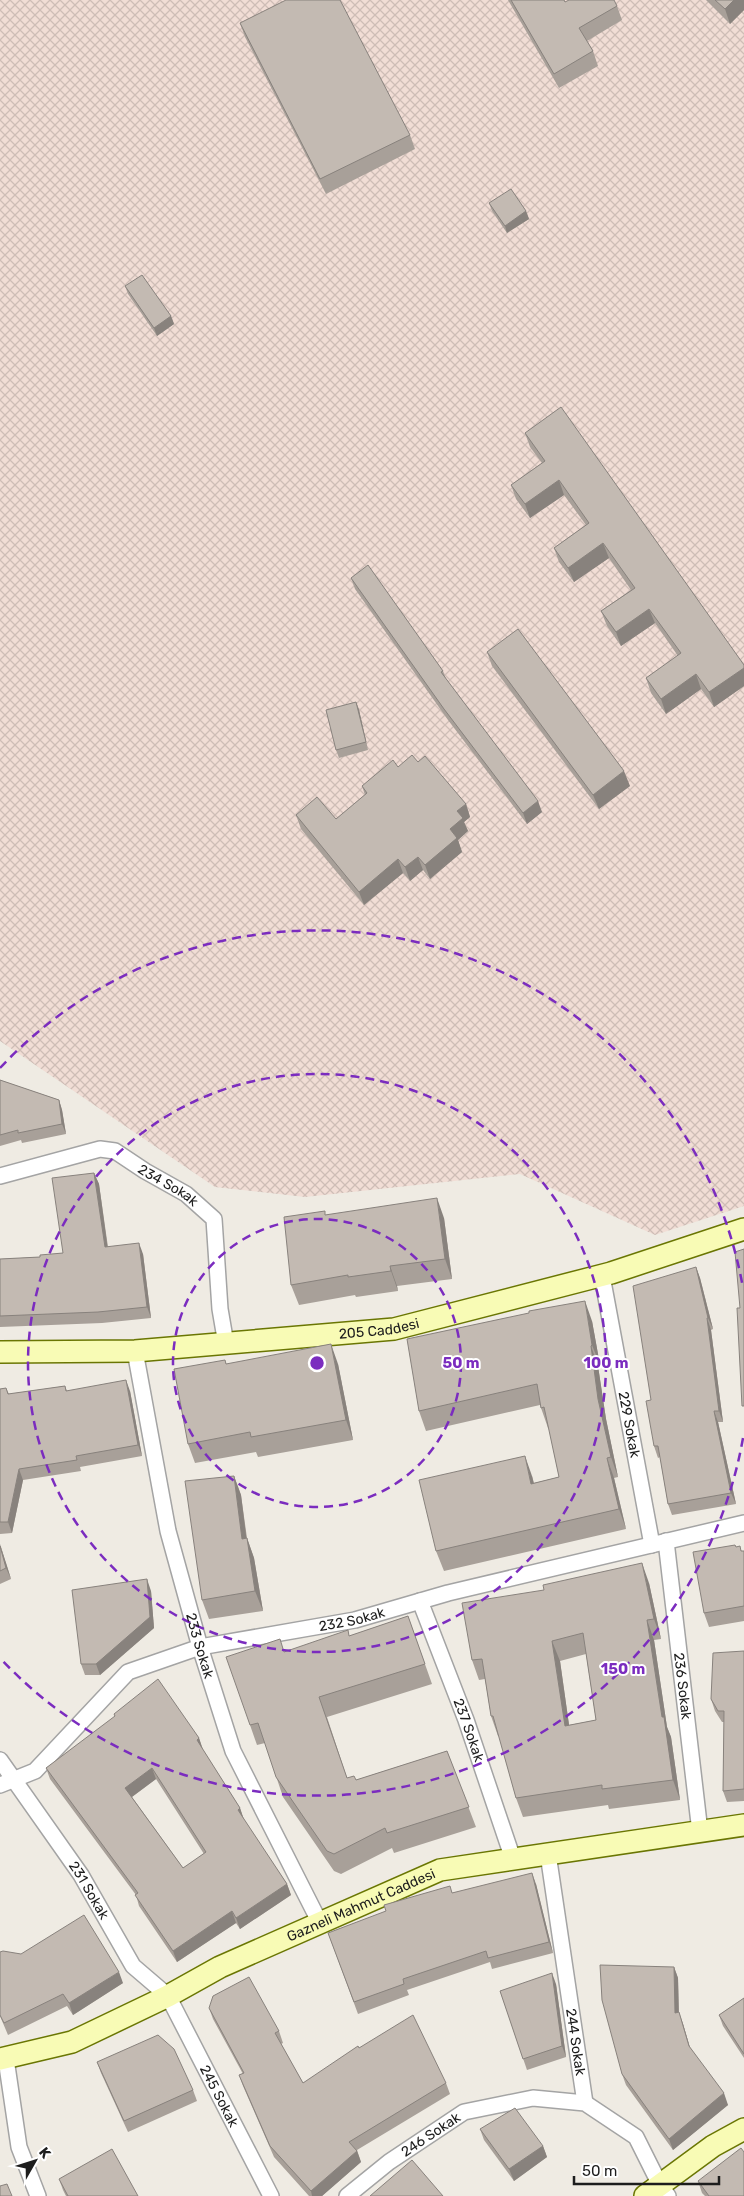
<svg xmlns="http://www.w3.org/2000/svg" width="744" height="2196" font-family="Rubik,sans-serif">
<defs>
<pattern id="military-cross-hatch" width="8" height="8" patternUnits="userSpaceOnUse" patternTransform="scale(1.25)"><rect width="8" height="8" fill="#f1ddd5"/><path d="M0 0l8 8M0 8l8-8" fill="none" stroke="#cebdb6"/></pattern>
</defs>
<rect width="100%" height="100%" fill="#efebe3"/>
<path fill="url(#military-cross-hatch)" d="M0,0H744V1206L655,1235L520,1174L305,1197L215,1187L0,1041Z"/>
<g fill="none" stroke-linecap="round" stroke-linejoin="round">
<g stroke="#a4a4a4" stroke-width="18">
<g id="street">
<path id="s1" d="M0,1176L100,1149L115,1151L145,1171L186,1194L214,1219L220,1309L226,1344"/>
<path id="s2" d="M602,1276L652,1545"/>
<path id="s3" d="M135,1351L168,1531L200,1647L233,1751L320,1923"/>
<path id="s4" d="M666,1541L700,1832"/>
<path id="s5" d="M420,1601L466,1720L513,1859"/>
<path id="s6" d="M0,1760L81,1875L133,1966L168,1996L271,2196"/>
<path id="s7" d="M0,1785L35,1771L128,1672L200,1647L355,1620L448,1593L744,1523"/>
<path id="s8" d="M548,1854L585,2103"/>
<path d="M6,2059L19,2147L38,2196"/>
<path id="s9" d="M347,2196L389,2162L464,2112L533,2098L585,2103L636,2137L660,2185L668,2196"/>
</g>
</g>
<g stroke="#6a7603" stroke-width="24">
<g id="secondary">
<path id="s10" d="M0,1352L135,1351L394,1329L611,1273L744,1229"/>
<path id="s11" d="M0,2059L72,2042L168,1996L220,1967L440,1870L744,1825"/>
<path d="M645,2196L713,2146L744,2129"/>
</g>
</g>
<use href="#street" stroke="#fff" stroke-width="15"/>
<use href="#secondary" stroke="#f8fbb5" stroke-width="21"/>
</g>
<g fill="#a8a099" fill-rule="evenodd">
<path d="M508,0H564L565,2L617,6L622,20L587,41L593,51L598,66L559,88Z"/>
<path d="M706,0H744V10L730,24Z"/>
<path d="M240,23L410,135L415,149L326,194L245,37Z"/>
<path d="M489,203L526,211L529,219L507,233L492,211Z"/>
<path d="M125,286L171,316L174,324L157,336L128,294Z"/>
<path d="M525,433L744,665V686L714,707L701,689L666,714L651,693L646,678L678,656L655,623L621,646L607,626L601,611L631,590L609,558L574,582L559,562L554,548L586,525L564,495L530,518L516,499L511,485L542,463L530,447Z"/>
<path d="M351,578L443,671L446,679L542,812L527,824L448,720L355,589Z"/>
<path d="M487,652L630,786L599,809L492,666Z"/>
<path d="M356,702L359,710L368,750L339,758L336,750Z"/>
<path d="M418,762L466,804L470,817L464,822L468,831L458,840L462,852L430,879L423,870L410,881L403,873L364,905L301,829L296,815L336,819L365,795L362,786L398,767Z"/>
<path d="M0,1080L59,1100L62,1110L66,1134L22,1143L21,1140L0,1146Z"/>
<path d="M94,1173L99,1184L108,1247L143,1254L151,1318L102,1323L0,1327V1259L40,1257L63,1253Z"/>
<path d="M326,1215L444,1218L452,1279L397,1286L398,1291L356,1297L355,1295L299,1305L291,1285Z"/>
<path d="M696,1267L700,1278L713,1329L711,1330L723,1422H718L736,1504L672,1515L668,1504L660,1457L658,1458L654,1446L651,1400Z"/>
<path d="M592,1321L600,1365L598,1366L606,1419L618,1477L614,1478L626,1529L444,1571L436,1551L532,1476L534,1483L559,1477L549,1428H548L540,1405L426,1431L419,1411Z"/>
<path d="M225,1360L226,1364H338L353,1440L258,1457L256,1452L195,1463L188,1444Z"/>
<path d="M65,1386L67,1391H130L142,1456L80,1467L81,1471L23,1480L12,1533L0,1534V1389L6,1388L9,1394Z"/>
<path d="M234,1476L241,1495L247,1538L254,1558L263,1611L209,1619L202,1600Z"/>
<path d="M0,1544L11,1579L0,1584Z"/>
<path d="M735,1545L736,1547L742,1551H744V1621L709,1627L704,1613Z"/>
<path d="M649,1583L661,1639L654,1640L667,1727L671,1737L680,1800L609,1809L608,1805L523,1817L516,1798L499,1736H498L491,1716L485,1679L479,1680L472,1660ZM586,1654L596,1720L569,1725L560,1661Z"/>
<path d="M151,1591L154,1628L100,1675H85L81,1664Z"/>
<path d="M408,1616L432,1684L327,1717L347,1778L356,1780L447,1751L476,1827L394,1853L392,1848L341,1874L334,1871L283,1797L265,1743L257,1745L250,1725L284,1652L350,1636Z"/>
<path d="M744,1651V1801L727,1802L723,1791L724,1722H722L715,1711L711,1699Z"/>
<path d="M114,1714L199,1738L203,1750L240,1808L244,1820L287,1884L291,1895L240,1929L236,1923L177,1962L139,1906L136,1895L50,1779L46,1768L115,1717ZM156,1779L204,1854L183,1868L132,1797Z"/>
<path d="M536,1884L553,1953L492,1969L490,1962L407,1990L409,1995L358,2014L328,1933L453,1893Z"/>
<path d="M0,1952L123,1983L73,2015L67,2006L8,2035L0,2016Z"/>
<path d="M674,1967L678,1978L679,2013L683,2024L690,2048L728,2105L673,2150L626,2085L622,2074Z"/>
<path d="M556,1984L566,2057L527,2070L500,1991Z"/>
<path d="M744,1998V2058L723,2026L719,2015Z"/>
<path d="M209,2008L279,2031L283,2043L281,2044L303,2083L359,2048L446,2083L450,2094L357,2150L361,2162L322,2196H309L274,2157L243,2086L239,2075L243,2074L213,2019Z"/>
<path d="M97,2062L193,2090L197,2101L128,2132L101,2073Z"/>
<path d="M480,2129L543,2146L547,2157L514,2181L484,2140Z"/>
<path d="M59,2179L138,2196H66L63,2190Z"/>
<path d="M698,2181L744,2196H705L702,2193Z"/>
</g>
<g fill="#88827d">
<path d="M734,0H744V10L730,24L725,9Z"/>
<path d="M526,211L529,219L507,233L505,226Z"/>
<path d="M171,316L174,324L157,336L154,328Z"/>
<path d="M559,480L564,495L530,518L525,504Z"/>
<path d="M603,543L609,558L574,582L568,568Z"/>
<path d="M649,609L655,623L621,646L616,632Z"/>
<path d="M744,668V686L714,707L709,692Z"/>
<path d="M696,674L701,689L666,714L661,699Z"/>
<path d="M356,702L359,710L368,750Z"/>
<path d="M624,771L630,786L599,809L593,795Z"/>
<path d="M538,801L542,812L527,824L523,813Z"/>
<path d="M466,804L470,817L464,822L468,831L458,840L462,852L430,879L425,865L450,829L457,811Z"/>
<path d="M418,857L423,870L410,881L405,867Z"/>
<path d="M398,859L403,873L364,905L359,892Z"/>
<path d="M59,1100L62,1110L66,1134L62,1124Z"/>
<path d="M94,1173L99,1184L109,1258L105,1247Z"/>
<path d="M437,1198L444,1218L452,1279L445,1259Z"/>
<path d="M139,1243L143,1254L151,1318L147,1307Z"/>
<path d="M390,1266L397,1286L398,1291L391,1271Z"/>
<path d="M696,1267L700,1278L713,1329L708,1318Z"/>
<path d="M585,1301L592,1321L600,1365L592,1345Z"/>
<path d="M707,1318L711,1330L723,1422L719,1411Z"/>
<path d="M331,1344L338,1364L353,1440L346,1420Z"/>
<path d="M591,1346L598,1366L606,1419L618,1477L611,1457L598,1399Z"/>
<path d="M126,1380L130,1391L142,1456L138,1445Z"/>
<path d="M714,1411L718,1422L736,1504L731,1493Z"/>
<path d="M525,1456L532,1476L538,1503L531,1484Z"/>
<path d="M607,1458L614,1478L626,1529L619,1509Z"/>
<path d="M19,1469L23,1480L12,1533L8,1522Z"/>
<path d="M234,1476L241,1495L249,1559L242,1539Z"/>
<path d="M247,1538L254,1558L263,1611L255,1591Z"/>
<path d="M0,1544L11,1579L6,1568Z"/>
<path d="M642,1563L649,1583L661,1639L654,1619Z"/>
<path d="M147,1579L151,1591L154,1628L100,1675L96,1664Z"/>
<path d="M647,1620L654,1640L667,1727L671,1737L680,1800L673,1780L662,1717Z"/>
<path d="M552,1641L560,1661L572,1746L565,1726Z"/>
<path d="M199,1738L203,1750L201,1751L197,1740Z"/>
<path d="M152,1768L156,1779L129,1799L125,1788Z"/>
<path d="M240,1808L244,1820L238,1810Z"/>
<path d="M532,1873L536,1884L553,1953L549,1942Z"/>
<path d="M287,1884L291,1895L240,1929L236,1918Z"/>
<path d="M232,1911L236,1923L177,1962L173,1951Z"/>
<path d="M674,1967L678,1978L679,2024L675,2013Z"/>
<path d="M119,1972L123,1983L73,2015L69,2003Z"/>
<path d="M552,1973L556,1984L566,2057L562,2046Z"/>
<path d="M679,2012L683,2024L693,2058L689,2046Z"/>
<path d="M724,2093L728,2105L673,2150L669,2139Z"/>
<path d="M543,2146L547,2157L514,2181L509,2169Z"/>
<path d="M357,2151L361,2162L322,2196H312L311,2191Z"/>
</g>
<g fill="#c3bab2" stroke="#88827d" fill-rule="evenodd">
<path d="M286,0H340L410,135L320,179L240,23Z"/>
<path d="M511,0H564L565,2L569,0H614L617,6L579,28L593,51L554,74Z"/>
<path d="M715,0H734L725,9Z"/>
<path d="M511,189L526,211L505,226L489,203Z"/>
<path d="M142,275L171,316L154,328L125,286Z"/>
<path d="M561,407L744,665V668L709,692L696,674L661,699L646,678L681,653L649,609L616,632L601,611L635,588L603,543L568,568L554,548L589,523L559,480L525,504L511,485L545,461L525,433Z"/>
<path d="M368,565L443,671L441,672L538,801L523,813L444,709L351,578Z"/>
<path d="M518,629L624,771L593,795L487,652Z"/>
<path d="M356,702L366,742L336,750L326,710Z"/>
<path d="M412,755L418,762L425,756L466,804L457,811L463,818L450,829L457,838L425,865L418,857L405,867L398,859L359,892L296,815L317,797L336,819L367,793L362,786L393,760L398,767Z"/>
<path d="M0,1080L59,1100L62,1124L18,1133V1130L0,1135Z"/>
<path d="M94,1173L105,1247L139,1243L147,1307L98,1312L0,1316V1259L40,1257V1255L63,1253L52,1178Z"/>
<path d="M437,1198L445,1259L390,1266L391,1271L348,1277V1275L291,1285L284,1217L325,1211V1215Z"/>
<path d="M744,1249V1406H742L737,1308H740L735,1252Z"/>
<path d="M696,1267L708,1318H707L719,1411H714L731,1493L668,1504L658,1446H654L646,1401L651,1400L633,1286Z"/>
<path d="M585,1301L592,1345L591,1346L598,1399L611,1457L607,1458L619,1509L436,1551L419,1480L525,1456L531,1484L559,1477L544,1407L541,1408L537,1384L419,1411L407,1339L529,1313V1311Z"/>
<path d="M331,1344L346,1420L251,1437L250,1432L188,1444L174,1369L225,1360L226,1364Z"/>
<path d="M126,1380L138,1445L76,1456L77,1460L19,1469L8,1522H0V1389L6,1388L8,1394L65,1386L66,1391Z"/>
<path d="M234,1476L242,1539L247,1538L255,1591L202,1600L185,1481Z"/>
<path d="M735,1545L736,1547L740,1546L741,1551H744V1606L704,1613L693,1552Z"/>
<path d="M0,1546L6,1568L0,1571Z"/>
<path d="M642,1563L654,1619L647,1620L662,1717H664L673,1780L602,1789V1785L516,1798L493,1716H491L482,1659L472,1660L462,1603L544,1590L543,1585ZM583,1633L596,1720L565,1726L552,1641Z"/>
<path d="M147,1579L150,1617L96,1664H81L72,1590Z"/>
<path d="M408,1616L425,1664L319,1697L347,1778L354,1776L356,1780L447,1751L469,1807L387,1833L385,1828L334,1854L327,1851L276,1777L258,1723L250,1725L226,1657L280,1639L284,1652L348,1630L349,1636Z"/>
<path d="M744,1651V1789L723,1791L724,1711H718L711,1699L713,1653Z"/>
<path d="M158,1679L199,1738L197,1740L240,1808L238,1810L287,1884L236,1918L232,1911L173,1951L135,1895L138,1893L46,1768L115,1716L114,1714ZM152,1768L206,1852L183,1868L125,1788Z"/>
<path d="M532,1873L549,1942L488,1958L486,1951L403,1979L404,1984L354,2002L328,1933L386,1911L384,1905L450,1886L452,1893Z"/>
<path d="M84,1915L119,1972L69,2003L63,1994L4,2023L0,2015V1952L3,1951L21,1954Z"/>
<path d="M600,1965L674,1967L675,2013L679,2012L689,2046L724,2093L669,2139L622,2074L602,2000Z"/>
<path d="M552,1973L562,2046L523,2059L500,1991Z"/>
<path d="M249,1977L279,2031L275,2033L303,2083L358,2046L359,2048L413,2015L446,2083L349,2142L357,2151L311,2191L270,2146L239,2075L244,2073L209,2008L213,1996Z"/>
<path d="M744,1998V2054L719,2015Z"/>
<path d="M158,2035L174,2049L193,2090L124,2121L97,2062Z"/>
<path d="M515,2108L543,2146L509,2169L480,2129Z"/>
<path d="M741,2148L744,2152V2196H709L698,2181Z"/>
<path d="M112,2149L138,2196H68L59,2179Z"/>
<path d="M412,2160L443,2196H370Z"/>
<path d="M7,2184L12,2196H0V2186Z"/>
</g>
<g fill="none" stroke="#7b2cbf" stroke-width="2.5" stroke-dasharray="9 6">
<circle cx="317" cy="1363" r="144"/>
<circle cx="317" cy="1363" r="289"/>
<path d="M743 1438A433 433 0 0 1 0 1658M0 1068A433 433 0 0 1 743 1288"/>
</g>
<g text-anchor="middle" stroke-width="4" stroke-linejoin="round" paint-order="stroke">
<g font-size="14" fill="#1d1d1d" stroke="#fff">
<text dy="5" stroke="none"><textPath href="#s1" startOffset="182">234 Sokak</textPath></text>
<text dy="5" stroke="none"><textPath href="#s10" startOffset="380">205 Caddesi</textPath></text>
<text dy="5" stroke="none"><textPath href="#s2" startOffset="151">229 Sokak</textPath></text>
<text dy="5" stroke="none"><textPath href="#s7" startOffset="404">232 Sokak</textPath></text>
<text dy="5" stroke="none"><textPath href="#s3" startOffset="302">233 Sokak</textPath></text>
<text dy="5" stroke="none"><textPath href="#s4" startOffset="146">236 Sokak</textPath></text>
<text dy="5" stroke="none"><textPath href="#s5" startOffset="138">237 Sokak</textPath></text>
<text dy="5" stroke="none"><textPath href="#s6" startOffset="158">231 Sokak</textPath></text>
<text dy="5" stroke="none"><textPath href="#s11" startOffset="394">Gazneli Mahmut Caddesi</textPath></text>
<text dy="5" stroke="none"><textPath href="#s8" startOffset="190">244 Sokak</textPath></text>
<text dy="5" stroke="none"><textPath href="#s6" startOffset="404">245 Sokak</textPath></text>
<text dy="5" stroke="none"><textPath href="#s9" startOffset="104">246 Sokak</textPath></text>
</g>
</g>
<circle cx="317" cy="1363" r="8" fill="#7b2cbf" stroke="#fff" stroke-width="2.5"/>
<g font-size="15" text-anchor="middle" font-weight="bold" fill="#7b2cbf" stroke="#fff" stroke-width="4" stroke-linejoin="round" paint-order="stroke">
<text x="461" y="1368">50 m</text>
<text x="606" y="1368">100 m</text>
<text x="623" y="1674">150 m</text>
</g>
<g transform="translate(35 2161) rotate(51)" stroke="#ffffff" stroke-width="4" paint-order="stroke">
<path d="M0-4L9 19L0 12L-9 19Z" fill="#1d1d1d"/>
<text y="-8" font-size="14" font-weight="bold" text-anchor="middle" fill="#1d1d1d">K</text>
</g>
<path d="M574 2176v8h145v-8" fill="none" stroke="#1d1d1d" stroke-width="2.5"/>
<text x="582" y="2176" font-size="15" fill="#1d1d1d" stroke="#ffffff" stroke-width="4" paint-order="stroke">50 m</text>
</svg>
